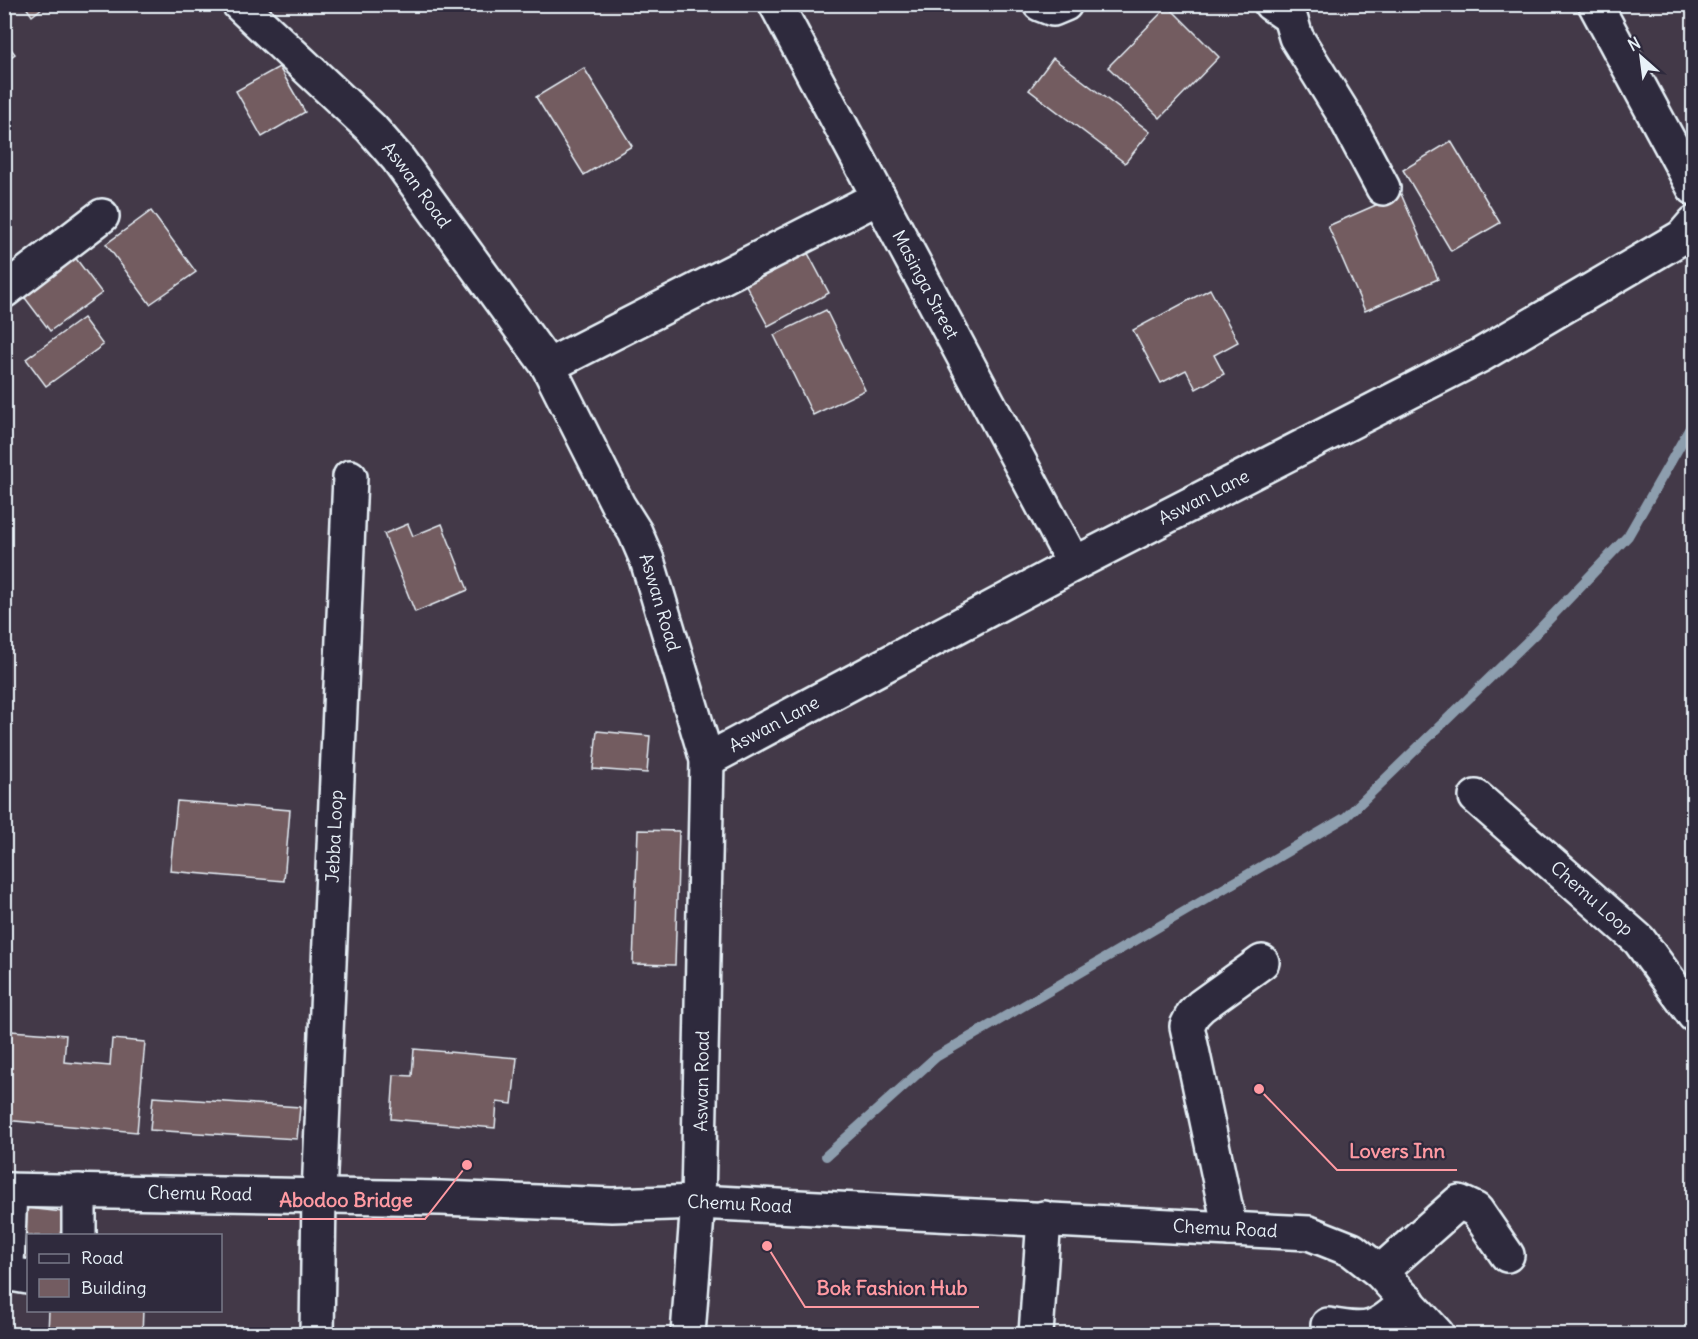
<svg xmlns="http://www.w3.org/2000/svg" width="1698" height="1339" font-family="Delius,sans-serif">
<rect width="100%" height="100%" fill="#433948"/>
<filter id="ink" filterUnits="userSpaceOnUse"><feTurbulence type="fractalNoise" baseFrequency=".0167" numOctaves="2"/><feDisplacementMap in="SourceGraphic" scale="12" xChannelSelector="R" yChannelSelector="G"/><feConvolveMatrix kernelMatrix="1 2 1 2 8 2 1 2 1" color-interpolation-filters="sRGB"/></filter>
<g filter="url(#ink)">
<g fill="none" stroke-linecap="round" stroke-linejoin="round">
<path stroke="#8d9eae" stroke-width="10" d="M826,1156L936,1057L1346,817L1534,635L1628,536L1694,421"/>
</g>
<g fill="#735c61" stroke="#e8f1f8" stroke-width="1.5">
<path d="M24,4H47L32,16Z"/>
<path d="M1168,6L1219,57L1160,118L1108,67Z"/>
<path d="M4,40L15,54L4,62Z"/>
<path d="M1053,58L1150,132L1125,163L1029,90Z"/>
<path d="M279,67L305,112L262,137L236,91Z"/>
<path d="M584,68L632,146L584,175L536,97Z"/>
<path d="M1451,141L1500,223L1451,251L1403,170Z"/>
<path d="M1401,194L1438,279L1365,311L1328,226Z"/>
<path d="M151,211L196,272L150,304L106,244Z"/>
<path d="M802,242L829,293L768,326L740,274Z"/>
<path d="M74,256L102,293L50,331L22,294Z"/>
<path d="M1210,289L1238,342L1214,355L1224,374L1196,389L1186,370L1161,383L1133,330Z"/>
<path d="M826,310L865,390L813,415L774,335Z"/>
<path d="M83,318L103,345L46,386L26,359Z"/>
<path d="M408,524L413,536L442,524L468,590L415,612L384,534Z"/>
<path d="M597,731L650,736L647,773L593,769Z"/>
<path d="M177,801L290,810L284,881L170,871Z"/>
<path d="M638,830L679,831L675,965L633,964Z"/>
<path d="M11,1031L66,1035L64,1062L110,1066L112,1039L145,1042L137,1132L4,1120Z"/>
<path d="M414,1049L517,1058L512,1104L497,1102L495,1128L391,1119L394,1075L412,1076Z"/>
<path d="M153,1097L300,1107L297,1139L150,1130Z"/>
<path d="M27,1208L63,1212L60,1236H28V1265L21,1264Z"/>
<path d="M49,1310H143L142,1334H48Z"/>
</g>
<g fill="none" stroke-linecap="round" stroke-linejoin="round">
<g stroke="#e8f1f8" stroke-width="38">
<g id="minor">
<path id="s1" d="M239,4L371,128L398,159L548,366L618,505L635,532L647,560L707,760L698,1202L688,1334"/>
<path id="s2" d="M776,4L1074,564"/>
<path d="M1040,4L1053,9L1065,4"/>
<path d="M1271,4L1290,17L1296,37L1343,113L1383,188"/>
<path d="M1595,4L1694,188"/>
<path d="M4,291L102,216"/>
<path d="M548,366L879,197"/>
<path id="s3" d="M707,760L1074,564L1481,355L1682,237L1694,223"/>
<path id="s4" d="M1476,797L1639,940L1694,1015"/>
<path id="s5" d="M4,1190L441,1198L612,1205L698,1202L1309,1233L1352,1250L1380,1272L1437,1334"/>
<path d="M10,1190L7,1265L11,1274L28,1277"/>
<path d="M79,1191V1236"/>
<path d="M1230,1229L1187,1026L1193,1014L1201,1006L1262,962"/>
<path d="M1380,1272L1459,1202L1476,1210L1507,1255"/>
<path d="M1328,1325C1371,1333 1375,1330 1408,1301"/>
<path id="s6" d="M317,1334L319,1195L350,477"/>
<path d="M1036,1334L1044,1218"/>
</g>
</g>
<use href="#minor" stroke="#2f2a3d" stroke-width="33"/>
</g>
</g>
<g text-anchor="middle" stroke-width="4.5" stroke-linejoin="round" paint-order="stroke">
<g font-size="18" fill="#e8f1f8" stroke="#2f2a3d">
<text dy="6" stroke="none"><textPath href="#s1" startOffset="254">Aswan Road</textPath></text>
<text dy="6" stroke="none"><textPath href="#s2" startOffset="318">Masinga Street</textPath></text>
<text dy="6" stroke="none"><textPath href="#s3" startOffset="562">Aswan Lane</textPath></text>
<text dy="6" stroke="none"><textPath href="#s1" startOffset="740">Aswan Road</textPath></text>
<text dy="6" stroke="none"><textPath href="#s3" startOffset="76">Aswan Lane</textPath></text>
<text dy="6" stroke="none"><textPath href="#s6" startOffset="498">Jebba Loop</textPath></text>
<text dy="6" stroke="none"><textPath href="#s4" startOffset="154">Chemu Loop</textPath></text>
<text transform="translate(702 1081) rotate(-89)" y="6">Aswan Road</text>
<text dy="6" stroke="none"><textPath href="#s5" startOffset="196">Chemu Road</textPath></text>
<text dy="6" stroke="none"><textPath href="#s5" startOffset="736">Chemu Road</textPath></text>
<text dy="6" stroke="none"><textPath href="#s5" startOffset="1222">Chemu Road</textPath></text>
</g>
</g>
<path fill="none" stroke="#ff9aa2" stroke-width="2" d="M1259 1089L1337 1170H1457M467 1165L425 1219H268M767 1246L805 1307H979"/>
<g fill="#ff9aa2" stroke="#2f2a3d" stroke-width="2">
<circle cx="1259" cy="1089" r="6"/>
<circle cx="467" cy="1165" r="6"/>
<circle cx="767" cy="1246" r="6"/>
</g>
<g font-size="20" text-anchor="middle" font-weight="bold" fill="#ff9aa2" stroke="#2f2a3d" stroke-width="4.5" stroke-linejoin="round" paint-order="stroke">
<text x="1397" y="1158">Lovers Inn</text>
<text x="346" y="1207">Abodoo Bridge</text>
<text x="892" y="1295">Bok Fashion Hub</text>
</g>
<rect width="1698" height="1339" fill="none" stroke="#2f2a3d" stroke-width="24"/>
<rect x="12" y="12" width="1674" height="1315" fill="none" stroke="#e8f1f8" stroke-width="2" filter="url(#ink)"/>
<rect x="27" y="1234" width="195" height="78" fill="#2f2a3d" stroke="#797a88" stroke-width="1.5"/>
<rect x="39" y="1254" width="30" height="9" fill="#2f2a3d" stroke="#797a88" stroke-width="1.5"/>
<text x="81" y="1264" font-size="18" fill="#e8f1f8">Road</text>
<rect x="39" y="1279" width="30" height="18" fill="#735c61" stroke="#797a88" stroke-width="1.5"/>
<text x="81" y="1294" font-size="18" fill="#e8f1f8">Building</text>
<g transform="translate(1641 57) rotate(332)" stroke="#2f2a3d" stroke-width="4.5" paint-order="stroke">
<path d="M0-4.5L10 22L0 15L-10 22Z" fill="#e8f1f8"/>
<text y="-9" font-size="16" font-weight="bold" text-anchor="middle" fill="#e8f1f8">N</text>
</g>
</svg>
